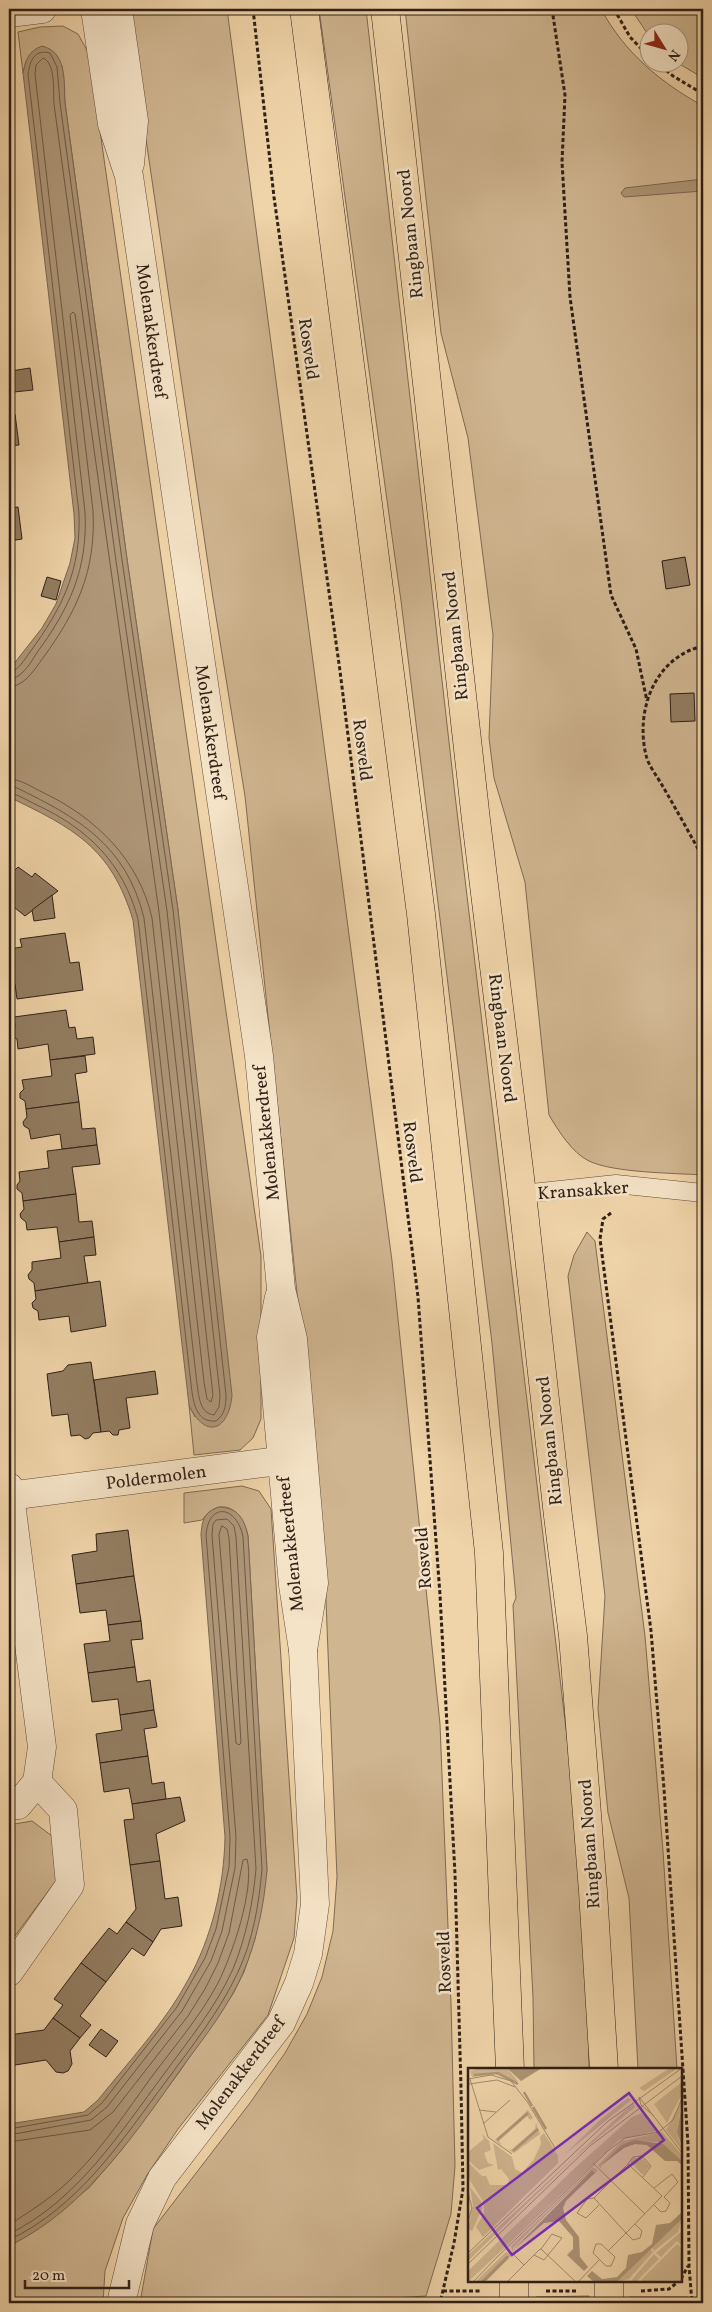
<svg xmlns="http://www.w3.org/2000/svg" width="712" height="2312" font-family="Vollkorn,serif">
<rect width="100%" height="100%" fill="#f0d4a9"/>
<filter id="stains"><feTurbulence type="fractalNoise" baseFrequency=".004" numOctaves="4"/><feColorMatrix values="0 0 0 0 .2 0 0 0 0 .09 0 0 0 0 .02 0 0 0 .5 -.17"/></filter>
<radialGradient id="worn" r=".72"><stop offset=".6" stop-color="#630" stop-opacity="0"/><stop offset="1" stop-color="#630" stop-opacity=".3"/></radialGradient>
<g fill="#cfb590" stroke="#7f6a53">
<path d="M127,9H227L392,1261L440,1724L451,2003L455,2166L451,2214L426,2296L320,2303H140L153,2229L250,2103L285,2053L307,2014L322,1977L333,1931L337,1877L324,1551L245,796L213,598Z"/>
<path d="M319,9H366L455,795L569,1754L588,1989L589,2069H534L533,1998L513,1605L516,1598L492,1343L401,601Z"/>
<path d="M405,9H601C625,53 660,82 703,106V1175C674,1173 614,1173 589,1161C572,1153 558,1130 549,1115L525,882L494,778L489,738L493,635L468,438L441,333Z"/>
<path d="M631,9H703V78L678,63L680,62V32H650L649,36Z"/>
<path d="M63,26L78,34L89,54L261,1256V1419L253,1438L240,1450L194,1455L189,1405L195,1417L183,968L178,910L127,559L65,103L62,66L26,61L23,73L18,32L40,27Z"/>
<path d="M587,1232L595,1241L599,1273L645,1636L663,1851L677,2069H638L629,1898L608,1813L598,1709L605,1596L568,1276L574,1255Z"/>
<path d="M242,1486L259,1491L271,1509L297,1898L294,1938L268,2015L178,2129L147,2175L123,2218L105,2271L103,2303H9V2246L18,2241L89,2188L122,2149L180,2071L233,1994L244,1972L255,1939L267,1870L248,1536C243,1510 221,1494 202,1520L184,1523V1493Z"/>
<path d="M32,1821L56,1839L58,1878L9,1944V1825Z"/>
<path d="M589,2296L588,2303H537L536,2297Z"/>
<rect x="630" y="2297" width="57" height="6"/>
</g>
<g fill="#ae9677" stroke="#7b6650">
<path d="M42,46C67,52 64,81 65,103L127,559L178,910L232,1395C229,1431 205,1440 189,1405L133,920C111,847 73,828 9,797V670L42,628L56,604L70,563L75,538L74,514L23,73C26,60 28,51 42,46Z"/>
<path d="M703,179V191L624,197L621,193L625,188Z"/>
<path d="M219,1507C238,1508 244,1518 248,1536L267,1870C264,1905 257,1940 243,1973C229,2005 207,2034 186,2062C137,2131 87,2208 9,2246V2124L84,2112L98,2100C129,2061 165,2023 188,1980C212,1937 224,1886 225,1837L201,1535C202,1520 204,1512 219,1507Z"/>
</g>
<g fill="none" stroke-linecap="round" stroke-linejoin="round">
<g stroke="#6e5a46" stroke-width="1">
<path d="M9,673C17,672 25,659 30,652C63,607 81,570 79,513L28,74C30,61 34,49 50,53L57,67L60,103L122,560L173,910L226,1395C226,1406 225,1414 216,1421C195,1423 193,1400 191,1384L138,919C123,863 88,829 37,805C28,801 18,794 9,793"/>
<path d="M9,679C21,679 30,664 36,654C69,609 88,570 85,512L35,74L36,65L43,58C56,63 53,92 54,104L116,561L167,911L220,1395L219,1407L214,1415C199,1413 199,1395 197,1384L144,918C126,845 79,818 15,787H9"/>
<path d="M9,687C25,686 34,670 43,658C77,611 96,571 93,511L70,315L73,312L75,314L159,912L213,1395L211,1402L207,1399L204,1382L152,918C139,860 96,818 44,793C33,788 21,779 9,779"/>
<path d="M222,1526L227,1529L229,1538L241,1743L239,1745L236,1743L219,1535Z"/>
<path d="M9,2129L88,2115L102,2103L177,2007L205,1958L216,1929L229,1867L230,1837L206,1535C209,1501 237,1506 243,1537L262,1869C259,1904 253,1940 238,1972C220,2011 192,2046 167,2080C122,2140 79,2207 9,2240"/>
<path d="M9,2135L91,2120L107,2107L182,2011L211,1961L222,1931L235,1868L236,1837L212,1535L213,1524L216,1520L227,1519L234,1526L236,1537L256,1869C253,1903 246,1937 233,1969C216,2007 188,2041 164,2074C120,2133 77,2201 9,2234"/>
<path d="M9,2142L90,2130L113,2112L188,2016L205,1989L218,1963L229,1933L243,1860L247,1859C255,1889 232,1955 218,1983C200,2017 173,2048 150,2079C126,2112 104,2146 75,2175C56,2195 32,2210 9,2225"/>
</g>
</g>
<g fill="#937d62" stroke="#2f1f16">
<path d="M30,368L33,390L14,392L11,371Z"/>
<path d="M15,414L19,445L9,446V415Z"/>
<path d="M18,507L22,539L9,541V508Z"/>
<path d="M685,557L690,585L666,589L662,561Z"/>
<path d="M47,577L61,581L56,600L41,596Z"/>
<path d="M694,693L695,721L671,722L670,694Z"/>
<path d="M9,867L14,871L18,867L32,877L35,873L58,891L25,916L9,903Z"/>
<path d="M52,895L55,918L34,921L32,910Z"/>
<path d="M65,933L70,963L79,962L83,990L17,999L15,984L10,985L9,949L22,947L20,939Z"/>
<path d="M66,1010L69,1028L75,1027L77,1039L93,1037L95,1054L50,1060L48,1044L18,1049L17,1039L12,1036L11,1031L15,1027L14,1017Z"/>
<path d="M85,1056L87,1072L75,1074L79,1102L26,1109L25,1101L20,1098V1093L24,1089L22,1080L52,1076L50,1060Z"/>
<path d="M79,1102L82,1129L95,1128L97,1145L62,1149L60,1134L31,1139L29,1129L24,1126L23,1122L27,1117L26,1109Z"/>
<path d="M97,1145L100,1164L72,1167L76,1194L23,1201L22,1193L17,1189V1185L20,1181L19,1172L49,1168L47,1151Z"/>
<path d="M76,1194L79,1222L92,1221L94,1237L59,1242L57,1227L27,1230L26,1222L21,1218L20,1214L24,1209L23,1201Z"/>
<path d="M94,1237L96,1255L84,1256L88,1283L35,1291L34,1283L29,1279L28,1275L32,1270V1262L61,1258L59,1242Z"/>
<path d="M100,1281L106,1326L71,1332L69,1316L39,1320L38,1311L33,1308L32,1303L36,1299L35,1291Z"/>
<path d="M91,1362L101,1432L93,1433L89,1438L85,1439L80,1435L71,1436L68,1414L52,1416L47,1374L63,1371L68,1365Z"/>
<path d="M155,1371L158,1394L126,1398L130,1428L119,1430L118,1435H113L109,1431L101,1432L94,1380Z"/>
<path d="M128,1530L134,1576L76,1584L72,1555L97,1551L96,1534Z"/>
<path d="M134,1576L141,1621L108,1625L106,1610L80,1613L76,1584Z"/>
<path d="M141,1621L143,1639L131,1640L135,1667L88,1673L84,1644L110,1641L108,1625Z"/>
<path d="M135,1667L137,1682L150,1680L154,1710L120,1715L118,1699L92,1702L88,1673Z"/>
<path d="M154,1710L157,1727L144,1729L148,1756L100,1763L96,1734L122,1730L120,1715Z"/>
<path d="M148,1756L152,1784L164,1782L166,1799L132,1804L129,1788L104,1792L100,1763Z"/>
<path d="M180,1797L185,1821L156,1834L160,1861L130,1865L124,1820L134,1819L132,1804Z"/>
<path d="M160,1861L165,1899L178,1897L182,1926L161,1929L153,1942L126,1922L136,1909L130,1865Z"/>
<path d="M126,1922L153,1942L144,1956L132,1948L106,1982L81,1963L109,1928L117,1934Z"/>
<path d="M81,1963L106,1982L80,2016L91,2025L80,2038L53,2018L63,2005L54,1999Z"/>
<path d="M53,2018L80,2038L70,2051L72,2064L68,2071L63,2073L56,2072L46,2060L9,2066V2035L44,2030Z"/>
<path d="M101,2029L118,2041L106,2057L89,2045Z"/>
</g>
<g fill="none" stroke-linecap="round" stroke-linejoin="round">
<g stroke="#5f4c3b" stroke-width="19">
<path id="service" d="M522,1194L616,1184L703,1193"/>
</g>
<g stroke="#5f4c3b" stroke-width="29">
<g id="minor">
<path d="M9,13L42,9"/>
<path d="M9,1487L42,1747L37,1782L18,1805L9,1806"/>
<path d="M9,1496L302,1458"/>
<path d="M9,1972L70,1885L63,1810L37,1782"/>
</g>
</g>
<g stroke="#5f4c3b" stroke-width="29">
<g id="tertiary">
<path d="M95,9L112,124L129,176L259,1056L281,1289L293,1339L314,1583L303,1650"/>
<path d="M118,9L134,121L130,164"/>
<path d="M121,2303L140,2224L162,2178L281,2023L299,1983L308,1954L315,1904L303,1650L293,1585L271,1337L279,1297"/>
</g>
</g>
<g stroke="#2f1f16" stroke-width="29">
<g id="primary">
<path d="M304,9L421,914L489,1553L510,2070"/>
<path d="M385,9L476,820L522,1194L558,1516L573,1636L593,1891L604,2070"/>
<path d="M609,2281V2303"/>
<path d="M514,2303V2281"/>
</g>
</g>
<g stroke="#2f1f16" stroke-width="3" stroke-dasharray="4 2.5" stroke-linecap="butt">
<path d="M253,9L274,197L340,671L418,1297L440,1595L455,1874L461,2088L463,2189L454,2243L440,2303"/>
<path d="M552,9L565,95L562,162L570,297L611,595L636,649L647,701"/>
<path d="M614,9L630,37L650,58"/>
<path d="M656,62L673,76L703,94"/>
<path d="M703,646C655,657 635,710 646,755C648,765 657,776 662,785C676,809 690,834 703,858"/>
<path d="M611,1213L603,1219L600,1239L651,1631L664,1789L688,2144L689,2266L692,2303"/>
<path d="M681,2279L688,2266"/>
<path d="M443,2291H482"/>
<path d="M546,2291H577"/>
<path d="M641,2291L669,2289L679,2281"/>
</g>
<use href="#service" stroke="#f5e3c7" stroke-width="18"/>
<use href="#minor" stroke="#f5e3c7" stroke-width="28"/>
<use href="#tertiary" stroke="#f5e3c7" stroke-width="28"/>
<use href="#primary" stroke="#f0d4a9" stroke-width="28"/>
</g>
<g text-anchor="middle" stroke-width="5" stroke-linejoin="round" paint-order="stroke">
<g font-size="18" fill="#2f1f16" stroke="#f5e3c7">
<text transform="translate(410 234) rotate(-96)" y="6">Ringbaan Noord</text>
<text transform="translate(152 331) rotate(82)" y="6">Molenakkerdreef</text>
<text transform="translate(309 349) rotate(82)" y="6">Rosveld</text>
<text transform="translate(455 636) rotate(-96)" y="6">Ringbaan Noord</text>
<text transform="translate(211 732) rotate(82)" y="6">Molenakkerdreef</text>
<text transform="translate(363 750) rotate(83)" y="6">Rosveld</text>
<text transform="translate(503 1038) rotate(83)" y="6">Ringbaan Noord</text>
<text transform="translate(266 1133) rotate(-96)" y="6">Molenakkerdreef</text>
<text transform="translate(413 1152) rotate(83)" y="6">Rosveld</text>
<text transform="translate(583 1190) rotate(-4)" y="6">Kransakker</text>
<text transform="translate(549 1441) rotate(-96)" y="6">Ringbaan Noord</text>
<text transform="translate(156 1477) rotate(-7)" y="6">Poldermolen</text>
<text transform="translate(290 1544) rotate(-96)" y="6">Molenakkerdreef</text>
<text transform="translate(423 1558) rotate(-94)" y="6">Rosveld</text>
<text transform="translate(589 1844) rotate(-94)" y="6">Ringbaan Noord</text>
<text transform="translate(444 1962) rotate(-92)" y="6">Rosveld</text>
<text transform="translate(240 2073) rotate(-53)" y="6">Molenakkerdreef</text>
</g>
</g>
<g transform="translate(468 2068)">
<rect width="214" height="214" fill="#f0d4a9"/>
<path d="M12,0H39L50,13L47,15L27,6L4,9L2,3ZM202,0H210L176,23L171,20ZM214,14V26L199,55L186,36ZM160,30L163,32L96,87L133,51ZM214,32L209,64L214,82L198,62ZM165,35L167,39L108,88L0,193V187ZM60,42L65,50L62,52L59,48L31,73L34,78L27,72ZM174,45L189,63L151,72L0,214V203L108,99L164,49ZM68,55L72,66L46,85L39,81L43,82L67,61ZM194,64L214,87V93L191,74L164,73L133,98V101L130,97L154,73ZM76,65L90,88V95L15,169L8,159L16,145V135L0,109V94L14,108H18L22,117H40L41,111L33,101L30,102L25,75L44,89L47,101L54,105L66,91L73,76L72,69ZM14,66L21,73L23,82L16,85L20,95L26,97L11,102L0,92V84L16,71ZM165,90H174L182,98L175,107L162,94ZM125,99L130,102L127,105L124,102L95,130L45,180V184L43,178ZM2,119L13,133L14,141L4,163L0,161L5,138ZM214,151L210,164L186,183L184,180ZM214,163V178L209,173L193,189L188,185ZM209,176L214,180V214H175L173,212ZM182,181L185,184L161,211L149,214ZM38,184L44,187L40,191L38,188L12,214H7ZM186,186L191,191L170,212L172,214H162Z" fill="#cfb590"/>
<path d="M39,0H74L53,13ZM214,37V78L209,64ZM166,72L195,76L214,93V97L209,93H197L179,77L167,76L156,80L132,98L154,77ZM124,102L127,105L98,133L95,140L98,152L111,169L112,189L120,199L116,203L99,187L105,181V169L91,153L76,155L45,182ZM214,144V151L149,214H126L119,208L124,203L134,211L149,209L158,200L160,187L174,184L184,176L188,157L202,155ZM38,188H41L40,191L17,214H12Z" fill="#ae9677"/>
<path fill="none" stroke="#ae9677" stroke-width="2.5" d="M6,7L30,5L50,16M56,24L64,38M65,39L78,61M29,72L60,45M45,83L70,61"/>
<path fill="none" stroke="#a38c6e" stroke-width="1" d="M0,11L23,7L43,13L60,35L87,80M2,11L20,69L44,86M1,16L29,12L47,19M171,29L214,85M171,29L173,37L186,48M11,42L28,44M15,56L42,32M137,85L157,70L191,64L205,52L214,30M125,95L177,146M160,96L194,128L158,165L126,130ZM160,96L165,89L174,88L183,98L175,109M186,120L204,106L210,114L196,129M0,124L4,140L0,154M126,130L119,131L109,145L118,150L131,137M186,137L193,144L198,143L202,135L196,129M128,176H133L147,189L143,198H138L125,185ZM38,179L56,197M73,181L108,214M140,183L158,165L165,172L172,170L174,163L167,156M0,185L139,54L214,0M28,190L138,85M0,196L122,78L214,8M5,214L30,188M39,214L71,182L73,181L84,166L94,170L76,192L66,187M110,214L132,191"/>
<path fill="#7b2cbf" fill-opacity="0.15" stroke="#7b2cbf" stroke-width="2.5" d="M161,25L196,72L44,187L9,140Z"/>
<rect width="214" height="214" fill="none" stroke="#2f1f16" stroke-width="2.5"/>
</g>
<rect width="712" height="2312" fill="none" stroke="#f0d4a9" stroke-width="30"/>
<rect x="10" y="10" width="692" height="2292" fill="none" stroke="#2f1f16" stroke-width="2.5"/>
<rect x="15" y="15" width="682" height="2282" fill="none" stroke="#2f1f16"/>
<g transform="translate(664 48) rotate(127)"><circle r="24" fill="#f5e3c7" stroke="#a69580"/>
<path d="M0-4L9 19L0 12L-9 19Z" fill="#8f2418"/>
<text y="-8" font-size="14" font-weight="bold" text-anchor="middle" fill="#2f1f16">N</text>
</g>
<path d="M25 2280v8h104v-8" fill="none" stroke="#2f1f16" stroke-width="2.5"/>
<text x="32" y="2280" font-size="15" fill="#2f1f16" stroke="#f5e3c7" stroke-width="4" paint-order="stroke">20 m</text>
<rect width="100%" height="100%" filter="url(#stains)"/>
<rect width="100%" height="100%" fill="url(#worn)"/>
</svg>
